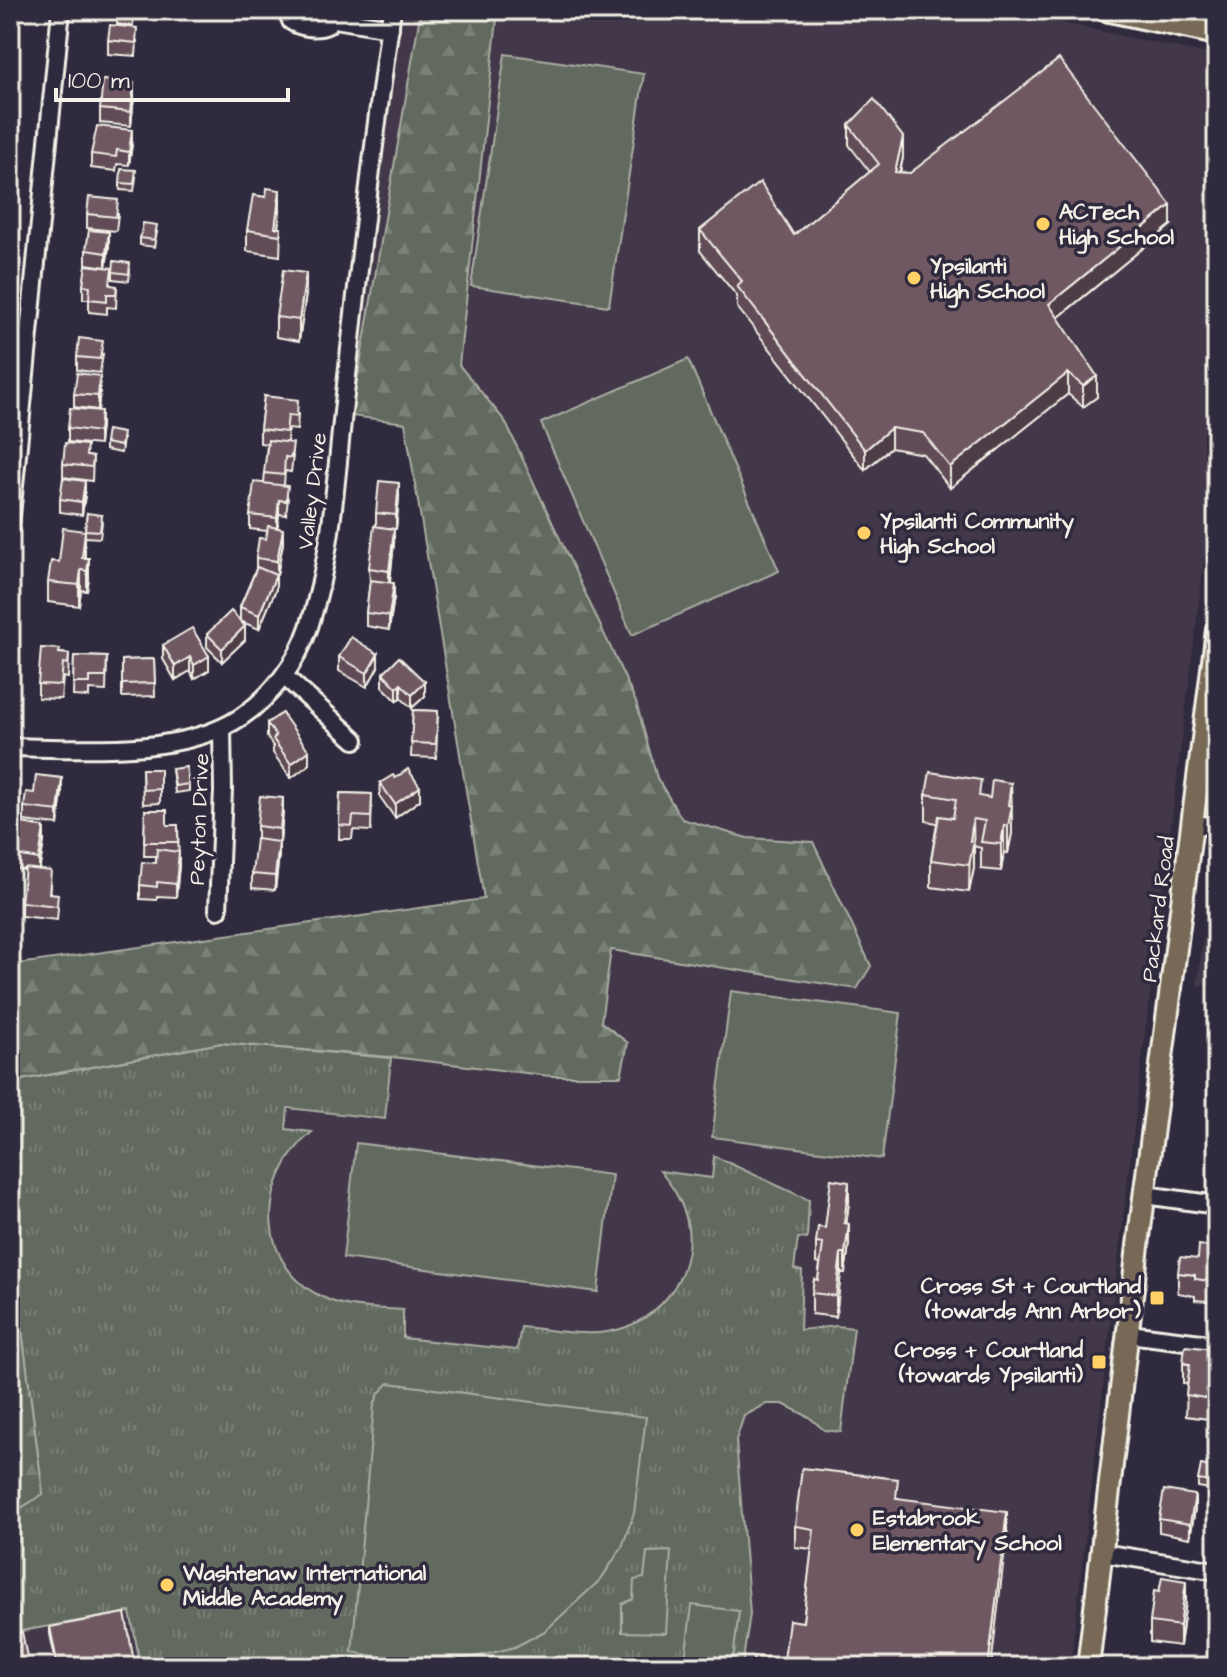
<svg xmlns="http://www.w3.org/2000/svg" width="1227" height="1677" font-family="'Architects Daughter',sans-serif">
<defs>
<pattern id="grass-tufts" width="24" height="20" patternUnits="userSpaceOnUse" patternTransform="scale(2)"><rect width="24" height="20" fill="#626b5f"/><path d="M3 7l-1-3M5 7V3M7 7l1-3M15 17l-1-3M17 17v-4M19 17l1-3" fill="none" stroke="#798176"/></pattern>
<pattern id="forest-firs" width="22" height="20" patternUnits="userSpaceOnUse" patternTransform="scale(2)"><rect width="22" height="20" fill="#626b5f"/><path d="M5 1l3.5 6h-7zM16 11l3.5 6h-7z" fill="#798176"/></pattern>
</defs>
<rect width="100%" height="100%" fill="#2f2a3d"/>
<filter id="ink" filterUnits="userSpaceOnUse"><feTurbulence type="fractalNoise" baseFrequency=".0125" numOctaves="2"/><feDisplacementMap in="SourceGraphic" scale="16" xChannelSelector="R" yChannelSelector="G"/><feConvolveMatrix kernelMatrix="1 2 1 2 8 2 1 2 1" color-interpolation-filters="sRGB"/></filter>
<g filter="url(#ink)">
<g fill="#423849">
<path d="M402,10H1001L1217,56V458L1146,1026L1070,1667H10V965L484,899L405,423L351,416Z"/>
<path d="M1217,834V987L1197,985Z"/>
</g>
<path fill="url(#grass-tufts)" stroke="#abaea4" stroke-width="2" d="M221,1043L391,1058L385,1119L288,1108L286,1129L312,1132C255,1180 255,1270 329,1300C351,1309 379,1308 403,1310V1338L517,1350L521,1327C548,1329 580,1336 607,1332C662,1324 701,1267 685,1214C680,1197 671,1185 660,1171L712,1178L714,1156L809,1200L807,1239L798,1238L794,1269L802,1271L800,1330L836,1326L854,1328L841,1432L824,1430L809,1417L783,1404H766L744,1416L736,1440L750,1614L742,1667H141L130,1612L10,1633V1515L43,1494L10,1237V1082Z"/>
<g fill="url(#forest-firs)" stroke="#abaea4" stroke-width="2">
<path d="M403,10H498L459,365L505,421L636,702L657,778L682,819L747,838L813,842L871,966L857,989L611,950L601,1022L628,1043L621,1076H550L401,1058L221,1043L10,1082V965L484,899L405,423L351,416L420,15L402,14Z"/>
<path d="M10,1237L43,1494L10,1515Z"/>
</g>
<g fill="#626b5f" stroke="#abaea4" stroke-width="2">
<path d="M505,54L644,74L609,306L471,286Z"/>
<path d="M688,359L779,571L632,635L541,423Z"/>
<path d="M731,991L901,1013L882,1159L712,1137Z"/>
<path d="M356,1143L612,1175L598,1292L343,1258Z"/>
<path d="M389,1383L646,1417L634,1513L622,1547L601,1579L545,1631L515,1647L484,1655L446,1661L407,1662L352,1652L374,1405L379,1393Z"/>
<path d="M671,1551L666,1633L622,1632V1604L633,1599L634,1580L644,1578L647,1552Z"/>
<path d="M692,1605L739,1611L732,1667H684Z"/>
</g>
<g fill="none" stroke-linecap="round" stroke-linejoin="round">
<g stroke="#f4f1e8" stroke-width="22">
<g id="minor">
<path d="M288,10L291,21C300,27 316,30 327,25L329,10"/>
<path d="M329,18L390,28"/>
<path d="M10,526L61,10"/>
<path d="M284,676L355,740"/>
<path d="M10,747C78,748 182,757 241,717C272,696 297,663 309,627C333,553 336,471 345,394C359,266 374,138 392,10"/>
<path d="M1192,824L1217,827"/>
<path d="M218,910L223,790L222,728"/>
<path d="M1145,1195L1217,1205"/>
<path d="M1129,1334L1217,1345"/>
<path d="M1102,1553L1217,1571"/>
</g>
</g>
<g stroke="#f4f1e8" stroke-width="26">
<g id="major">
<path d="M1105,10L1217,34"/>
<path d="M1088,1667L1140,1229L1217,630"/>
</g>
</g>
<use href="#minor" stroke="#2f2a3d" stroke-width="16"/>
<use href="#major" stroke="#776954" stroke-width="20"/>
</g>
<g fill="#604c56" stroke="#f4f1e8" stroke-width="2">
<path d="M117,10H142V14L134,13L133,26L117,24Z"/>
<path d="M108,40L137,41L136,56L108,54Z"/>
<path d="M134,97L131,126L100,123V109Z"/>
<path d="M849,125L903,157L900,173L1171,225L1058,318L1097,397L1083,407L1068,394L950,488L923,454L891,448L865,470L737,307V296L700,251V230L794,235L870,172L849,145Z"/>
<path d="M132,144L129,165L117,164L116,171L91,168V154Z"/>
<path d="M136,177L134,191L120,190V183Z"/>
<path d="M280,211L278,228H281L280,256L247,251V230Z"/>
<path d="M87,214H118L116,231L87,228Z"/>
<path d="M157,232L154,247L140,245V238Z"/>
<path d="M109,246L106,267L86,264V250Z"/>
<path d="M130,270L129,281L113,279V272Z"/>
<path d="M83,285L117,286L116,308L107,307V314L89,312V299H83Z"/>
<path d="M306,294L299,341L276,337V317Z"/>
<path d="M103,354L100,373L77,370V357Z"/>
<path d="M100,390L98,410L74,407V394Z"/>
<path d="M264,396L298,414L297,430L288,429L287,442L293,456L291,472L285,471L284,485L288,499L286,515L279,514L277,528L283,543L277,575H275L276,589L259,629L240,621L245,640L222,662L207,647V634L240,620V607L256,569V558L266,539L268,531L250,529V515L264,483L267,444L260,443V429Z"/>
<path d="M101,425L99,445L68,442V428Z"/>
<path d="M123,439L121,453L105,450V443Z"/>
<path d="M87,456L93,457L92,481L63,477V464Z"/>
<path d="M85,495L82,515L60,512V499Z"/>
<path d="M399,497L396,529L376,527V513Z"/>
<path d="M87,513L102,522L100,538L85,537V558L89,579L87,591L81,590L79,606L48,602V582L59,562L85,531Z"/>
<path d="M394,543L390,583L394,597L389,630L366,626V613L370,582L369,568Z"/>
<path d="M163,645L209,656V670L194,679L190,671L175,680L163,659Z"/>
<path d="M59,653L69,654L68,678L63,677L61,699L38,698V684Z"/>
<path d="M74,656L107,657L106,691L89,690V697L73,696Z"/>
<path d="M339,657L378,667L367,687L339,671Z"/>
<path d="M154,659L155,696L122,697V660Z"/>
<path d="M383,673L425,696L412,708L401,698L397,701L383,687Z"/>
<path d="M413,710L438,711L436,758L411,757Z"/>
<path d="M267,723L309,765L291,778L273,753V746L267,737Z"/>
<path d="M142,769H160V803L143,804Z"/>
<path d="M172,769L189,784V791L175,793Z"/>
<path d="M395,778L420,800L395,818L380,797V783Z"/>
<path d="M1011,783L1012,833L1008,853L1004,852L1001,871L981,869V848L974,846V868L969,892L931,887V860L937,823L926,821V794L990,798Z"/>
<path d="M62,792L58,825L24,821V807L34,793Z"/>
<path d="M340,793L372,794L371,831L353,830L352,839H339Z"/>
<path d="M145,810L167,825H178L179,865L176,897L157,896V900L140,899V885L156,863V856H144Z"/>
<path d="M283,812L280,842H279V855L275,890L252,888V874L257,839V826Z"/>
<path d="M44,841L39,870L51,885L50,893L58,908L57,920L21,916V902L25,870L16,869V855Z"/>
<path d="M849,1202L846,1224L849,1245L845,1273H841L836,1317L812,1314V1293L818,1280L820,1264L816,1263V1243L825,1228Z"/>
<path d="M1217,1248V1302L1195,1300V1296L1178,1293V1273Z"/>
<path d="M1183,1363L1213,1370L1212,1380L1217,1381V1420L1186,1416L1187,1384L1183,1383Z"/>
<path d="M1217,1468L1216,1490L1198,1487V1480Z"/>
<path d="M898,1498L1007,1532L784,1660L803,1622L812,1549L795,1547V1526Z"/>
<path d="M1195,1509L1190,1538L1159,1532V1519Z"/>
<path d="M1186,1601L1180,1646L1150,1642V1622Z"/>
<path d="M50,1627L135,1667H57L50,1634Z"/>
</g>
<g fill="#4e3e46" stroke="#f4f1e8" stroke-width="2">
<path d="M134,83V97L131,126V112Z"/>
<path d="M132,130V144L129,165V152Z"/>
<path d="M903,137V157L895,193V172Z"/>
<path d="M280,190V211L277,235L275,228Z"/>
<path d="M1171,205V225L1049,325V304Z"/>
<path d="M109,232V246L106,267V253Z"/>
<path d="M306,273V294L299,341V320Z"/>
<path d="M1068,373V394L950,488V467Z"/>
<path d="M100,376V390L98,410V396Z"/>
<path d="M1097,376V397L1083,407V386Z"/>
<path d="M101,411V425L99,445V432Z"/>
<path d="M891,428V448L865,470V450Z"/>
<path d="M85,481V495L82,515V502Z"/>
<path d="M399,483V497L396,529V515Z"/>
<path d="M279,500V514L277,532V518Z"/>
<path d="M283,529V543L277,575V561Z"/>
<path d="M394,529V543L389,585V571Z"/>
<path d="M85,531V552L83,570L82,558Z"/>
<path d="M89,558V579L87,591V571Z"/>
<path d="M81,570V590L79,606V585Z"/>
<path d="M276,575V589L259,629V615Z"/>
<path d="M394,583V597L389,630V616Z"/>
<path d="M245,626V640L222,662V649Z"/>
<path d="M378,654V667L367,687V673Z"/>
<path d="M209,656V670L194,679V665Z"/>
<path d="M190,657V671L175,680V666Z"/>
<path d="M425,682V696L412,708V695Z"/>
<path d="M401,684V698L397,701V688Z"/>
<path d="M309,751V765L291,778V764Z"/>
<path d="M62,778V792L58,825V811Z"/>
<path d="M1011,783L1012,833L1008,853V805Z"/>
<path d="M420,787V800L395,818V804Z"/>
<path d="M283,798V812L280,842V829Z"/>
<path d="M973,819L974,868L969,892L970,841Z"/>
<path d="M1004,825V852L1001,871V844Z"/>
<path d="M44,827V841L39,873V859Z"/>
<path d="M279,842V855L275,890V876Z"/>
<path d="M179,852V865L176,897V884Z"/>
<path d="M849,1182V1202L844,1244V1223Z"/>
<path d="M849,1224V1245L845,1273V1253Z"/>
<path d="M841,1253V1273L836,1317V1296Z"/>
<path d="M1213,1349V1370L1209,1400V1380Z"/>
<path d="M1195,1495V1509L1190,1538V1524Z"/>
<path d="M1007,1512V1532L991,1667H988Z"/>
<path d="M1186,1581V1601L1180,1646V1626Z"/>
</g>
<g fill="#705864" stroke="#f4f1e8" stroke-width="2">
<path d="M117,10H133V12Z"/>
<path d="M110,25L137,28L136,43L108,40Z"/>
<path d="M1059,59L1171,205L1049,304L1097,376L1083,386L1068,373L950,467L923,433L891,428L865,450L737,286L742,281L700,230L760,182L794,235L879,164L849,125L874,99L903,137L895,172L910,173Z"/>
<path d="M103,80L134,83L131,112L100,109Z"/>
<path d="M97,126L132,130L129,152L117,150L116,157L91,154Z"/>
<path d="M121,169L136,170L134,184L120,183Z"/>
<path d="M267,188L280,190L275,228H281L280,235L247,230L253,195L266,197Z"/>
<path d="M89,197L118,200L116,217L87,214Z"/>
<path d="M143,223L157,225L154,240L140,238Z"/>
<path d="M89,230L109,232L106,253L86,250Z"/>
<path d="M114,261L130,263L129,274L113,272Z"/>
<path d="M86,265L112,268L110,285L117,286L116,294H107V301L89,299L90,286L83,285Z"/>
<path d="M283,270L306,273L299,320L276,317Z"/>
<path d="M79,338L103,341L100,359L77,357Z"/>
<path d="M77,373L100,376L98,396L74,394Z"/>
<path d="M264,396L298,400L297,416L288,415L286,432L260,429Z"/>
<path d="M70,408L101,411L99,432L68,428Z"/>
<path d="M107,430L123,433L121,446L105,443Z"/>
<path d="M268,440L293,443L291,458L285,457L284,475L264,473Z"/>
<path d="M65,443L87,445L86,456L93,457L92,467L63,464Z"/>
<path d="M63,478L85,481L82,502L60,499Z"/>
<path d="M379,481L399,483L396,515L376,513Z"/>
<path d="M254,482L288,486L286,501L279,500L277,518L250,515Z"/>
<path d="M87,513L102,515L100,531L85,530Z"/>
<path d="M268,526L283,529L277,561L256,558L259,538L266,539Z"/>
<path d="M374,526L394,529L389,571L369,568Z"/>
<path d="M63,528L85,531L82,558H89L87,571L81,570L79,585L48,582L51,561L59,562Z"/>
<path d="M257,567L276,575L259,615L240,607Z"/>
<path d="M370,580L394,583L389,616L366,613Z"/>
<path d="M231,611L245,626L222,649L207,634Z"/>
<path d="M192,628L209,656L194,665L190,657L175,666L163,645Z"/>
<path d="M351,637L378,654L367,673L339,657Z"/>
<path d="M41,648L60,649L59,653L69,654L68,664L63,663L61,685L38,684Z"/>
<path d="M74,656L107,657L106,677H89V683H73Z"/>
<path d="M399,657L425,682L412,695L401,684L397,688L383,673Z"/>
<path d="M154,659L155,683L122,684V660Z"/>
<path d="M413,710L438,711L436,744L411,743Z"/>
<path d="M282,713L309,751L291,764L273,739L276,736L267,723Z"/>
<path d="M186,767L189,784L175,786L172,769Z"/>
<path d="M142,769H160V789L143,790Z"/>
<path d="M408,769L420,787L395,804L380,783L393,775L395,778Z"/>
<path d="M930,772L981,780L979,796L990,798L992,780L1011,783L1008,805L1012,806L1008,826L1004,825L1001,844L981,842L985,821L973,819L970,841H974L969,865L931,860L939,816L953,818L956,799L926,794Z"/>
<path d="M36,775L62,778L58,811L24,807L26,792L34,793Z"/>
<path d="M340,793L372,794L371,817L353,816L352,826L339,825Z"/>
<path d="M260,796L283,798L280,829L257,826Z"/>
<path d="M145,810H167V825H178V842H144Z"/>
<path d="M22,823L44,827L39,859L16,855Z"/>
<path d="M256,839L279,842L275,876L252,874Z"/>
<path d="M157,849L179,852L176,884L157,882V887L140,885L142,862L156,863Z"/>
<path d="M25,868L51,871L49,893L58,894L57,906L21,902Z"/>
<path d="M831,1179L849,1182L844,1223L849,1224L845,1253H841L836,1296L812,1293L814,1279L818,1280L823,1244L816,1243L818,1227L825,1228Z"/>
<path d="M1199,1245L1217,1248V1282L1195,1279V1275L1178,1273L1180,1257L1198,1259Z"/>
<path d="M1185,1346L1213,1349L1209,1380L1217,1381V1400L1186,1395L1190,1364L1183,1363Z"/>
<path d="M1201,1465L1217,1468L1216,1483L1198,1480Z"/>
<path d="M802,1468L898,1479L896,1498L1007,1512L988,1667H752L754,1656L784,1660L789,1620L803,1622L814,1529L795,1526Z"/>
<path d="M1164,1490L1195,1495L1190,1524L1159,1519Z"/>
<path d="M1162,1577L1186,1581L1180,1626L1150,1622L1154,1591L1159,1592Z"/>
<path d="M125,1613L135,1667H58L50,1627Z"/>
<path d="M22,1632L29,1667H10V1635Z"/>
</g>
</g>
<g fill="#ffd166" stroke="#2f2a3d" stroke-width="3">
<circle cx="1043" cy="224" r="8"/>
<circle cx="914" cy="278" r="8"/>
<circle cx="864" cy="533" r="8"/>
<rect x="1149" y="1290" width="16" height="16" rx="4"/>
<rect x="1091" y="1354" width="16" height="16" rx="4"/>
<circle cx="857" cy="1530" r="8"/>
<circle cx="167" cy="1585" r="8"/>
</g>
<g text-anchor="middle" stroke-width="7" stroke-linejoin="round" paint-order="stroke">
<g font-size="22" font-weight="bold" fill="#f4f1e8" stroke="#2f2a3d" text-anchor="start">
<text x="1059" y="219">ACTech<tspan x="1059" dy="25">High School</tspan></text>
<text x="930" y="273">Ypsilanti<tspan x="930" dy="25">High School</tspan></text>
<text x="880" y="528">Ypsilanti Community<tspan x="880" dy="25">High School</tspan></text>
<text x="1141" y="1293" text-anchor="end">Cross St + Courtland<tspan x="1141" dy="25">(towards Ann Arbor)</tspan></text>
<text x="1083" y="1357" text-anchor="end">Cross + Courtland<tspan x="1083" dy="25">(towards Ypsilanti)</tspan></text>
<text x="873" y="1525">Estabrook<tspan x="873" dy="25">Elementary School</tspan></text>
<text x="183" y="1580">Washtenaw International<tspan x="183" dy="25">Middle Academy</tspan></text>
</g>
<g font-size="22" fill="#f4f1e8" stroke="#2f2a3d">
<text transform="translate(311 491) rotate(-83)" y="8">Valley Drive</text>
<text transform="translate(198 819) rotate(-88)" y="8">Peyton Drive</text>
<text transform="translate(1157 909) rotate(-83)" y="8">Packard Road</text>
</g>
</g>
<rect width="1227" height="1677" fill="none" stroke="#2f2a3d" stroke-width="40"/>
<rect x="20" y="20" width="1187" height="1637" fill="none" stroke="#f4f1e8" stroke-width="3" filter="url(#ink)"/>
<path d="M56 88v12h232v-12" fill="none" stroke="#f4f1e8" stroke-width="4"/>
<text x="68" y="88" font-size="24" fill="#f4f1e8" stroke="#2f2a3d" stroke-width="6" paint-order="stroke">100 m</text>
</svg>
